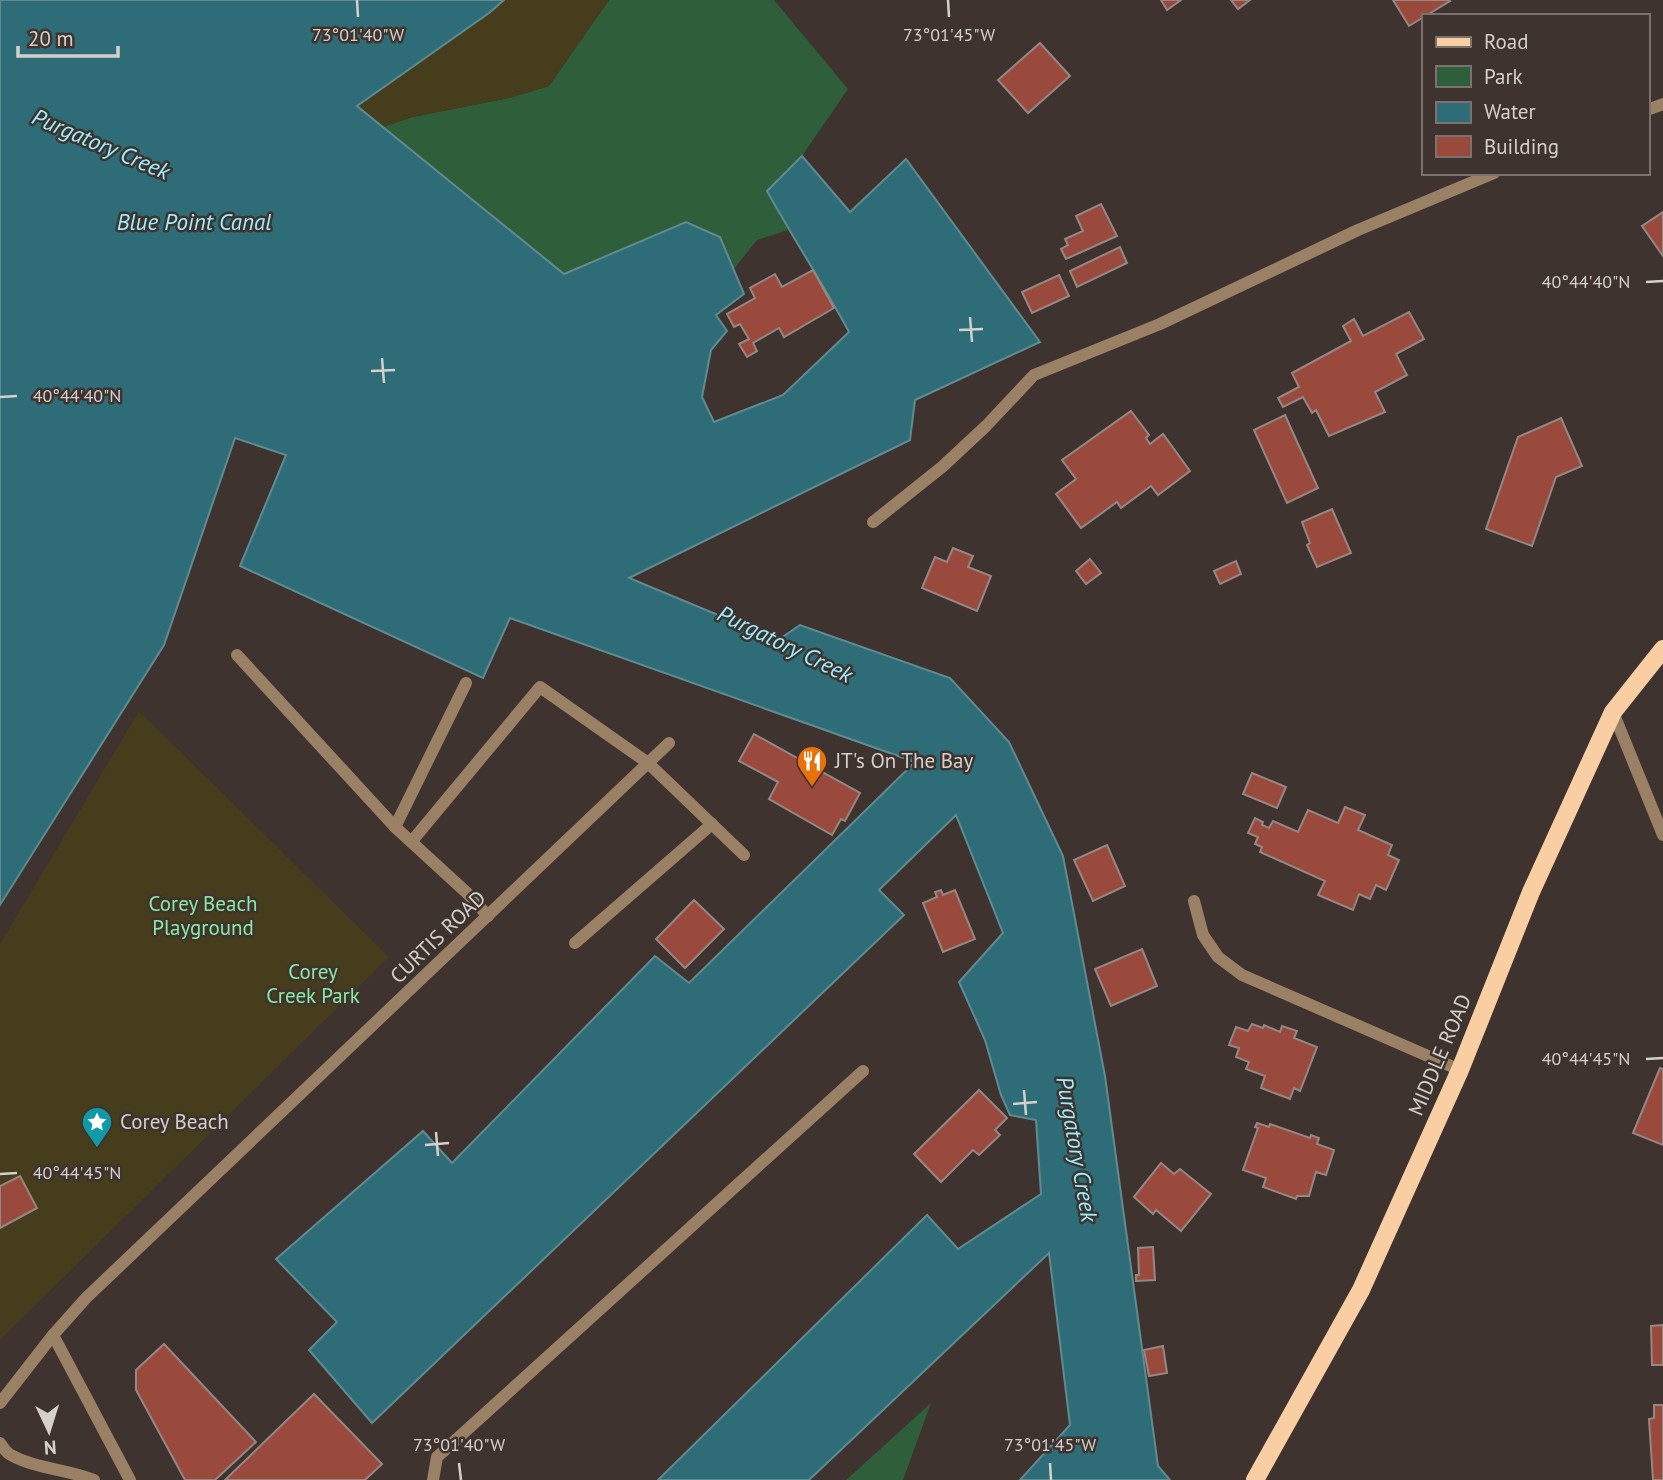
<svg xmlns="http://www.w3.org/2000/svg" width="1663" height="1480" font-family="'PT Sans',sans-serif">
<rect width="100%" height="100%" fill="#3e332e"/>
<g fill="#2e5e3a">
<path d="M609,0H774L848,89L802,156L767,191L788,230L757,240L733,270L686,222L564,274L383,127L412,117L509,98L549,86Z"/>
<path d="M931,1403L903,1480H846Z"/>
</g>
<g fill="#463d1d">
<path d="M504,0H609L549,86L509,98L412,117L383,127L356,106L489,13Z"/>
<path d="M139,711L389,957L0,1340V944Z"/>
</g>
<path fill="#2e6d77" stroke="#608b91" stroke-width="2" d="M0,0H504L489,13L357,106L564,274L686,222L720,237L744,294L716,315L727,331L711,350L702,397L714,422L783,395L849,332C823,284 793,238 767,191L802,156L850,212L906,159L1040,342L915,400L910,440L629,578L778,640L800,625L950,678L1009,742L1063,856L1105,1076L1158,1466L1170,1480H1020L1070,1425L1049,1253L809,1480H658L927,1215L958,1249L1041,1194L1036,1120L1010,1115L1001,1095L985,1040L959,982L1003,933L956,815L879,890L904,915L372,1423L309,1350L337,1322L276,1259L423,1131L452,1163L655,956L689,983L915,762L510,618L483,678L240,566L286,455L235,438L164,645L0,905Z"/>
<g fill="#9a4a3d" stroke="#958784" stroke-width="2">
<path d="M1161,0H1181L1167,10Z"/>
<path d="M1231,0H1250L1238,9Z"/>
<path d="M1393,0H1449L1450,1L1409,26Z"/>
<path d="M1040,43L1070,76L1028,113L998,80Z"/>
<path d="M1101,204L1117,236L1066,259L1061,249L1068,245L1065,239L1083,231L1076,216Z"/>
<path d="M1663,212V256L1642,226Z"/>
<path d="M1120,247L1127,263L1077,287L1070,271Z"/>
<path d="M813,270L834,308L784,337L779,328L753,343L757,351L747,357L739,344L749,339L740,324L734,327L727,314L755,298L750,288L775,274L782,287Z"/>
<path d="M1059,275L1069,296L1032,313L1022,292Z"/>
<path d="M1409,312L1424,339L1396,354L1407,375L1375,392L1385,412L1329,436L1316,410L1312,413L1303,397L1283,407L1278,398L1299,387L1292,373L1351,341L1343,326L1354,319L1363,336Z"/>
<path d="M1131,411L1149,435L1146,438L1150,444L1163,434L1190,471L1158,495L1151,486L1121,508L1117,502L1081,528L1056,494L1076,479L1062,460Z"/>
<path d="M1285,415L1318,488L1287,503L1254,430Z"/>
<path d="M1561,418L1582,466L1556,477L1532,546L1486,529L1518,437Z"/>
<path d="M1332,509L1351,553L1317,567L1307,545L1310,543L1302,522Z"/>
<path d="M953,548L973,556L968,567L991,576L977,611L922,588L935,557L947,562Z"/>
<path d="M1090,559L1101,573L1086,584L1076,571Z"/>
<path d="M1236,561L1241,574L1220,584L1214,571Z"/>
<path d="M754,734L860,793L845,821L841,819L832,835L769,799L778,782L739,761Z"/>
<path d="M1252,773L1286,787L1277,808L1243,794Z"/>
<path d="M1345,807L1365,815L1358,830L1392,845L1388,855L1399,860L1386,890L1376,885L1370,899L1359,894L1353,910L1318,895L1325,881L1260,852L1262,847L1255,844L1258,837L1248,833L1255,818L1263,822L1262,825L1269,828L1273,821L1298,832L1308,810L1338,823Z"/>
<path d="M1107,845L1125,886L1093,901L1074,860Z"/>
<path d="M941,890L943,895L955,890L975,939L943,952L923,903L937,897L935,892Z"/>
<path d="M694,900L724,929L685,968L656,939Z"/>
<path d="M1142,949L1157,986L1111,1006L1095,969Z"/>
<path d="M1252,1024L1263,1028L1264,1025L1280,1032L1282,1026L1297,1031L1294,1038L1317,1047L1300,1091L1294,1088L1290,1099L1261,1088L1265,1076L1246,1069L1249,1062L1236,1057L1239,1048L1229,1045L1236,1027L1248,1031Z"/>
<path d="M1660,1068L1663,1069V1145L1633,1133Z"/>
<path d="M979,1090L1007,1118L995,1130L1000,1135L979,1155L973,1150L941,1182L914,1154Z"/>
<path d="M1257,1123L1269,1127L1270,1124L1310,1138L1311,1135L1319,1138L1317,1144L1334,1150L1326,1175L1316,1172L1309,1196H1297L1296,1199L1263,1187L1266,1178L1243,1170L1258,1128L1255,1127Z"/>
<path d="M1161,1163L1174,1174L1180,1169L1211,1194L1181,1231L1156,1210L1153,1214L1134,1197Z"/>
<path d="M20,1176L37,1208L0,1228V1186Z"/>
<path d="M1153,1247L1155,1280L1136,1281V1275H1139L1138,1248Z"/>
<path d="M1663,1325V1365H1652L1651,1326Z"/>
<path d="M164,1344L256,1442L215,1480H185L136,1390V1370Z"/>
<path d="M1163,1346L1167,1373L1149,1376L1144,1350Z"/>
<path d="M314,1394L382,1464L365,1480H225Z"/>
<path d="M1654,1405H1663V1480H1653L1649,1419L1654,1418Z"/>
</g>
<g fill="none" stroke-linecap="round" stroke-linejoin="round">
<g stroke="#9a8166" stroke-width="12">
<path d="M1647,110L1663,104"/>
<path d="M873,522L942,467L986,426L1034,375L1160,324L1358,230L1494,173"/>
<path d="M237,655L395,827L467,893L488,916"/>
<path d="M1613,712L1663,835"/>
<path d="M395,827L466,683"/>
<path d="M412,841L540,687L648,763L744,855"/>
<path d="M1194,901L1203,935L1218,957L1242,975L1460,1070"/>
<path d="M575,943L712,824"/>
<path d="M53,1335L130,1480"/>
<path d="M0,1403L53,1335L86,1298L669,743"/>
<path d="M0,1443C3,1447 6,1453 11,1455C36,1469 67,1469 94,1480"/>
<path d="M433,1480L437,1457L863,1071"/>
</g>
<path stroke="#f8cea2" stroke-width="18" d="M1255,1480L1361,1290L1460,1070L1531,892L1613,712L1663,649"/>
</g>
<path fill="none" stroke="#d6d0cd" stroke-width="2.5" d="M357,0L358,17M948,0L949,17M1646,282L1663,281M970,317L972,342M959,330L983,329M382,358L384,383M371,371L395,370M0,397L17,396M1646,1059L1663,1058M1024,1090L1026,1115M1013,1104L1037,1102M436,1132L438,1156M425,1145L449,1143M0,1174L17,1173M459,1463L461,1480M1050,1463L1051,1480"/>
<defs>
<g id="restaurant-pin" transform="scale(1.575)"><path d="M0 17L-7.5 6A9.5 9.5 0 1 1 7.5 6Z" fill="#e8710a" stroke="#3e332e"/><path d="M-5-6h1v4h1v-4h1v4h1v-4h1v5L-1.5 .5V6h-2V.5L-5-1ZM5-6V6H3V1.5H1.5Q1.5-4 5-6Z" fill="#fff"/></g>
<g id="sight-pin" transform="scale(1.575)"><path d="M0 17L-7.5 6A9.5 9.5 0 1 1 7.5 6Z" fill="#0f9aa8" stroke="#3e332e"/><path d="M0-6L1.8-2.2L6-1.7L2.9 1.2L3.7 5.4L0 3.3L-3.7 5.4L-2.9 1.2L-6-1.7L-1.8-2.2Z" fill="#fff"/></g>
</defs>
<g fill-rule="evenodd">
<use href="#restaurant-pin" x="812" y="761"/>
<use href="#sight-pin" x="97" y="1122"/>
</g>
<g text-anchor="middle" stroke-width="5" stroke-linejoin="round" paint-order="stroke">
<g font-size="21" fill="#d6d0cd" stroke="#3e332e" text-anchor="start">
<text x="835" y="768">JT's On The Bay</text>
<text x="120" y="1129">Corey Beach</text>
</g>
<g font-size="21" fill="#8aeba0" stroke="#3e332e">
<text x="203" y="911">Corey Beach<tspan x="203" dy="24">Playground</tspan></text>
<text x="313" y="979">Corey<tspan x="313" dy="24">Creek Park</tspan></text>
</g>
<g font-size="21" fill="#d6d0cd" stroke="#3e332e">
<text transform="translate(438 937) rotate(-44)" y="7">CURTIS ROAD</text>
<text transform="translate(1440 1055) rotate(-67)" y="7">MIDDLE ROAD</text>
</g>
<g font-size="23" font-style="italic" fill="#9aeefd" stroke="#3e332e">
<text transform="translate(101 144) rotate(23)" y="8">Purgatory Creek</text>
<text x="194" y="230">Blue Point Canal</text>
<text transform="translate(785 644) rotate(26)" y="8">Purgatory Creek</text>
<text transform="translate(1077 1149) rotate(80)" y="8">Purgatory Creek</text>
</g>
</g>
<g font-size="18" text-anchor="middle" fill="#d6d0cd" stroke="#3e332e" stroke-width="5" stroke-linejoin="round" paint-order="stroke">
<text x="358" y="41">73°01'40"W</text>
<text x="949" y="41">73°01'45"W</text>
<text x="1586" y="288">40°44'40"N</text>
<text x="77" y="402">40°44'40"N</text>
<text x="1586" y="1065">40°44'45"N</text>
<text x="77" y="1179">40°44'45"N</text>
<text x="459" y="1451">73°01'40"W</text>
<text x="1050" y="1451">73°01'45"W</text>
</g>
<rect x="1422" y="14" width="228" height="161" fill="#3e332e" stroke="#7b726e" stroke-width="2"/>
<rect x="1436" y="37" width="35" height="10" fill="#f8cea2" stroke="#7b726e" stroke-width="2"/>
<text x="1484" y="49" font-size="21" fill="#d6d0cd">Road</text>
<rect x="1436" y="66" width="35" height="21" fill="#2e5e3a" stroke="#7b726e" stroke-width="2"/>
<text x="1484" y="84" font-size="21" fill="#d6d0cd">Park</text>
<rect x="1436" y="102" width="35" height="21" fill="#2e6d77" stroke="#7b726e" stroke-width="2"/>
<text x="1484" y="119" font-size="21" fill="#d6d0cd">Water</text>
<rect x="1436" y="136" width="35" height="21" fill="#9a4a3d" stroke="#7b726e" stroke-width="2"/>
<text x="1484" y="154" font-size="21" fill="#d6d0cd">Building</text>
<g transform="translate(49 1431) rotate(176)" stroke="#3e332e" stroke-width="5" paint-order="stroke">
<path d="M0-5L12 26L0 18L-12 26Z" fill="#d6d0cd"/>
<text y="-10" font-size="19" font-weight="bold" text-anchor="middle" fill="#d6d0cd">N</text>
</g>
<path d="M18 46v10h100v-10" fill="none" stroke="#d6d0cd" stroke-width="3.5"/>
<text x="28" y="46" font-size="21" fill="#d6d0cd" stroke="#3e332e" stroke-width="5" paint-order="stroke">20 m</text>
</svg>
